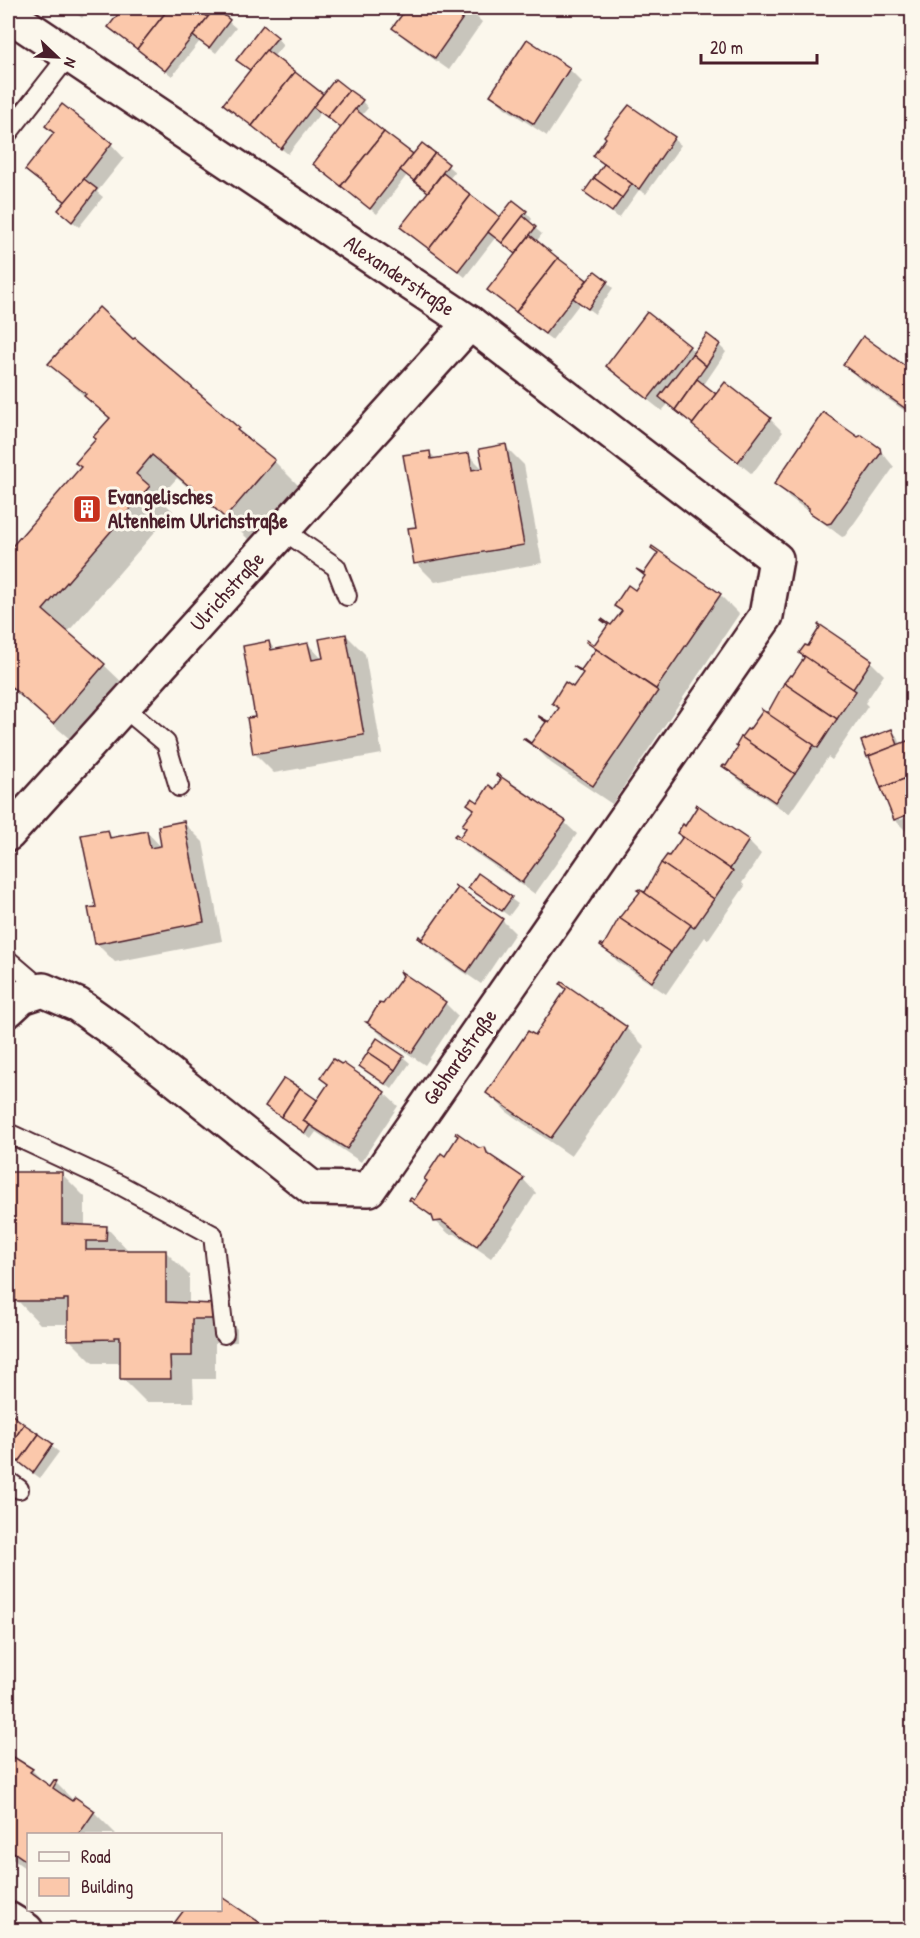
<svg xmlns="http://www.w3.org/2000/svg" width="920" height="1938" font-family="'Patrick Hand',sans-serif">
<rect width="100%" height="100%" fill="#fbf7ec"/>
<filter id="ink" filterUnits="userSpaceOnUse"><feTurbulence type="fractalNoise" baseFrequency=".0167" numOctaves="2"/><feDisplacementMap in="SourceGraphic" scale="12" xChannelSelector="R" yChannelSelector="G"/><feConvolveMatrix kernelMatrix="1 2 1 2 8 2 1 2 1" color-interpolation-filters="sRGB"/></filter>
<g filter="url(#ink)">
<g fill="#0003">
<path d="M69,8H90L82,18Z"/>
<path d="M125,8H193L208,19L215,10L236,28L216,53L200,41L172,76L110,27Z"/>
<path d="M408,8H467L482,22L449,70L408,41L394,28Z"/>
<path d="M277,38L283,45L273,57L323,96L362,101L368,108L361,116L413,156L422,145L455,172L449,179L500,219L526,212L532,219L529,223L542,234L536,242L588,282H607L613,288L595,314L580,303L552,340L495,296L516,255L495,238L465,277L408,233L429,192L407,175L377,214L321,170L342,129L321,112L288,154L232,110L251,71L238,60Z"/>
<path d="M569,69L582,82L547,136L505,108L491,95Z"/>
<path d="M8,90L15,98L8,107Z"/>
<path d="M62,106L111,144L124,158L97,192L103,197L79,227L66,216L65,203L27,170L55,134Z"/>
<path d="M629,107L681,145L646,194L639,190L619,218L586,192L605,165L595,156L614,124Z"/>
<path d="M863,338L912,372V416L858,378L845,364Z"/>
<path d="M135,340L274,461L298,485L249,540L215,507L213,509L177,478L159,498L173,511L67,633L104,665L128,688L78,746L8,686V554L82,467L110,420L50,364Z"/>
<path d="M719,345L726,352L703,386L716,396L770,419L783,432L752,474L668,404L662,411L621,379L608,366L689,347L695,352Z"/>
<path d="M858,438L879,449L894,467L845,536L842,537L789,497L776,483Z"/>
<path d="M505,446L524,465L542,563L435,582L416,563L418,528L429,452L437,460L468,454L485,471Z"/>
<path d="M636,592L720,595L739,614L612,804L551,763L532,744L549,724L560,709L554,703L573,690L584,673L582,671L623,612L616,606Z"/>
<path d="M346,635L365,654L382,754L274,773L255,754L257,718L269,643L276,650L308,644L325,662Z"/>
<path d="M871,662L884,675L865,703L868,706L832,760L828,757L789,814L740,781L726,768L750,733L768,713Z"/>
<path d="M892,731L898,737L901,745L912,741V812L900,816V820L912,815V831L908,833L895,820L872,759L869,756Z"/>
<path d="M479,804L563,821L577,834L535,894L474,852L460,839Z"/>
<path d="M184,823L203,842L222,941L115,962L96,943L98,908L107,832L114,839L147,832L163,849Z"/>
<path d="M684,838L748,841L761,854L742,883L745,886L727,912L708,940L705,937L666,994L617,961L604,947L642,892L646,894Z"/>
<path d="M478,876L518,904L509,916L470,888Z"/>
<path d="M502,920L515,933L481,984L436,953L423,940Z"/>
<path d="M445,1003L458,1016L425,1065L382,1036L369,1023Z"/>
<path d="M626,1028L645,1047L614,1095L571,1156L507,1112L488,1093L535,1037Z"/>
<path d="M403,1057L410,1063L392,1089L361,1066Z"/>
<path d="M384,1093L398,1106L361,1162L316,1132L311,1139L267,1106L318,1102Z"/>
<path d="M485,1148L498,1162L523,1179L536,1193L510,1233L491,1258L455,1234H449L415,1202L445,1158Z"/>
<path d="M8,1173H61L85,1197V1226L106,1227L130,1252L165,1251L189,1275V1304L213,1305L237,1329V1342L215,1343V1379H193L194,1402H146L122,1378V1363H93L69,1339V1324H40L17,1300V1284H8Z"/>
<path d="M8,1414L59,1452L40,1478L8,1455Z"/>
<path d="M8,1756L12,1760L32,1770L50,1788L56,1783L74,1801L94,1812L116,1834H28V1870L8,1856Z"/>
<path d="M220,1897L268,1930H171L186,1910H220Z"/>
</g>
<g fill="#fbc8ab" stroke="#4a1f2b" stroke-width="1.5">
<path d="M123,8H169L137,49L108,27Z"/>
<path d="M169,8H195L208,17L165,71L137,49Z"/>
<path d="M215,8L230,20L209,48L193,36Z"/>
<path d="M407,8H470L435,58L392,28Z"/>
<path d="M263,25L278,37L250,70L236,60Z"/>
<path d="M527,39L570,68L534,124L490,95Z"/>
<path d="M266,50L295,72L252,126L223,104Z"/>
<path d="M295,72L323,94L281,149L252,126Z"/>
<path d="M335,79L349,90L327,117L313,107Z"/>
<path d="M349,90L363,100L341,128L327,117Z"/>
<path d="M62,104L112,143L66,202L25,170L54,133L45,126Z"/>
<path d="M629,105L675,137L639,189L593,156L606,138L604,136Z"/>
<path d="M355,109L384,132L341,186L313,164Z"/>
<path d="M384,132L413,154L370,209L341,186Z"/>
<path d="M422,143L435,153L414,181L400,170Z"/>
<path d="M435,153L449,164L428,192L414,181Z"/>
<path d="M604,164L632,184L622,198L594,178Z"/>
<path d="M443,173L471,195L429,249L400,227Z"/>
<path d="M594,178L622,198L612,212L584,192Z"/>
<path d="M84,179L97,189L72,222L58,210Z"/>
<path d="M471,195L500,217L458,271L429,249Z"/>
<path d="M513,200L527,211L502,243L488,232Z"/>
<path d="M523,216L536,227L515,254L502,243Z"/>
<path d="M530,235L558,258L516,312L487,290Z"/>
<path d="M558,258L587,280L545,334L516,312Z"/>
<path d="M595,271L608,281L588,309L573,298Z"/>
<path d="M99,307L133,339L135,338L239,428L237,430L275,460L225,518L190,485L189,486L152,455L136,474L150,486L43,610L105,664L53,724L8,684V551L81,467L75,463L96,439L93,437L110,418L84,396L86,394L48,364Z"/>
<path d="M647,312L690,346L648,399L606,366Z"/>
<path d="M707,334L720,344L706,366L692,354Z"/>
<path d="M863,336L912,371V413L843,365Z"/>
<path d="M692,354L706,366L675,410L659,397Z"/>
<path d="M697,379L716,394L693,424L675,410Z"/>
<path d="M725,382L771,418L738,462L692,425Z"/>
<path d="M823,412L858,437L862,435L880,448L881,453L831,523L827,524L809,512V508L774,484Z"/>
<path d="M506,444L524,545L414,564L408,528L416,527L403,455L430,451L431,459L469,453L472,470L483,468L479,449Z"/>
<path d="M652,546L721,594L656,689L586,642L587,640L594,645L608,625L601,620L602,619L611,625L622,611L614,606L628,585L635,590L645,576L636,569L644,573L658,553L651,548Z"/>
<path d="M819,624L872,660L853,689L799,653L805,645L808,646L820,627L818,625Z"/>
<path d="M346,634L364,735L253,754L247,718L255,717L243,646L269,641L271,650L308,643L312,660L323,658L319,639Z"/>
<path d="M596,649L658,691L593,786L523,739L524,738L531,743L546,722L539,717V716L549,722L559,708L552,703L565,682L573,687L583,673L573,666L581,670Z"/>
<path d="M803,655L856,691L837,719L784,683L790,675L792,676L804,658Z"/>
<path d="M784,683L837,719L818,748L764,712H768Z"/>
<path d="M761,709L814,745L795,774L741,737L747,729L749,730L762,712Z"/>
<path d="M892,729L898,745L867,757L861,741Z"/>
<path d="M741,737L795,774L775,802L722,766L724,765L726,766L738,747L736,746Z"/>
<path d="M912,739V776L881,788L869,756Z"/>
<path d="M497,774L566,821L523,881V883L454,836L456,834L460,837L466,828L462,825L474,809L467,804L472,798L478,802L489,785L494,789L501,779L496,776Z"/>
<path d="M912,776V813L894,820L881,788Z"/>
<path d="M696,804L749,840L730,869L677,833L683,824L685,826L697,807L695,806Z"/>
<path d="M184,821L204,922L95,944L88,908L96,907L81,835L108,830L110,838L147,831L150,848L161,846L158,826Z"/>
<path d="M680,835L733,871L714,899L661,863L667,855L669,856L682,838Z"/>
<path d="M661,863L714,899L694,928L642,891L645,892Z"/>
<path d="M478,873L512,897L502,911L468,888Z"/>
<path d="M454,885L503,919L467,972L418,938L419,936L422,939L457,889Z"/>
<path d="M639,889L691,925L671,953L619,918L640,892L637,890Z"/>
<path d="M619,918L671,953L652,982L600,946L601,944L603,946Z"/>
<path d="M400,971L446,1002L412,1053L366,1022H368L379,1003L383,1004L403,976Z"/>
<path d="M562,982L627,1027L596,1076L551,1138L486,1093L528,1031L535,1035L566,989L560,984Z"/>
<path d="M377,1038L404,1056L395,1070L368,1052Z"/>
<path d="M368,1052L395,1070L385,1084L359,1066Z"/>
<path d="M333,1059L341,1064L343,1063L385,1092L347,1149L303,1121L328,1084L320,1078Z"/>
<path d="M284,1078L300,1088L281,1117L265,1106Z"/>
<path d="M300,1088L317,1100L303,1121L310,1125L305,1133L281,1117Z"/>
<path d="M456,1132L479,1148L485,1147L487,1153L524,1178L497,1220L477,1246L441,1221L434,1222L432,1216L409,1200L411,1198L414,1200L427,1181L424,1179L441,1153L445,1156L458,1136L455,1134Z"/>
<path d="M8,1172H62V1224L107,1226L106,1241H86V1250H166V1302L214,1304V1319H192V1356H170L171,1379H120V1337H115V1339L68,1340V1299H64V1301H15V1259L8,1261Z"/>
<path d="M11,1414L24,1424L8,1449V1418Z"/>
<path d="M24,1424L39,1434L19,1462L8,1455V1449Z"/>
<path d="M39,1434L53,1444L33,1473L19,1462Z"/>
<path d="M12,1756L33,1769L30,1772L50,1786L54,1780L57,1781L53,1788L72,1801L75,1797L95,1811L79,1834H28V1862L8,1848V1764Z"/>
<path d="M220,1896L271,1930H169L184,1910H220Z"/>
</g>
<g fill="none" stroke-linecap="round" stroke-linejoin="round">
<g stroke="#4a1f2b" stroke-width="22">
<g id="lane">
<path d="M8,133L69,55"/>
<path d="M283,530L336,567L347,596"/>
<path d="M123,707L166,743L179,787"/>
<path d="M8,960L43,990"/>
<path d="M8,1133L120,1185L213,1235L224,1334"/>
<path d="M8,1481L19,1489"/>
</g>
</g>
<g stroke="#4a1f2b" stroke-width="38">
<g id="street">
<path id="s1" d="M8,14L470,323L776,559L766,616L369,1189L312,1188L120,1035L78,1005L43,990L22,997L8,1010"/>
<path id="s2" d="M8,834L470,323"/>
</g>
</g>
<g stroke="#4a1f2b" stroke-width="38">
<path id="secondary" d="M8,1919L26,1930"/>
</g>
<use href="#lane" stroke="#fbf7ec" stroke-width="18"/>
<use href="#street" stroke="#fbf7ec" stroke-width="33"/>
<use href="#secondary" stroke="#fbf7ec" stroke-width="33"/>
</g>
</g>
<defs>
<g id="building-square" transform="scale(1.5)"><rect x="-9" y="-9" width="18" height="18" rx="4" fill="#c8321e" stroke="#fbf7ec"/><path d="M-4-6H4V6H1V3H-1V6H-4ZM-2.5-4.3h1.7v1.8h-1.7ZM.8-4.3h1.7v1.8H.8ZM-2.5-1h1.7V.8h-1.7ZM.8-1h1.7V.8H.8Z" fill="#fff"/></g>
</defs>
<g fill-rule="evenodd">
<use href="#building-square" x="87" y="509"/>
</g>
<g text-anchor="middle" stroke-width="6" stroke-linejoin="round" paint-order="stroke">
<g font-size="21" fill="#4a1f2b" stroke="#fbf7ec">
<text dy="7" stroke="none"><textPath href="#s1" startOffset="471">Alexanderstraße</textPath></text>
<text dy="7" stroke="none"><textPath href="#s2" startOffset="327">Ulrichstraße</textPath></text>
<text transform="translate(460 1057) rotate(-55)" y="7">Gebhardstraße</text>
</g>
<g font-size="21" font-weight="bold" fill="#4a1f2b" stroke="#fbf7ec" text-anchor="start">
<text x="108" y="504">Evangelisches<tspan x="108" dy="24">Altenheim Ulrichstraße</tspan></text>
</g>
</g>
<rect width="920" height="1938" fill="none" stroke="#fbf7ec" stroke-width="30"/>
<rect x="15" y="15" width="890" height="1908" fill="none" stroke="#4a1f2b" stroke-width="2" filter="url(#ink)"/>
<rect x="27" y="1833" width="195" height="78" fill="#fbf7ec" stroke="#b4a19f" stroke-width="1.5"/>
<rect x="39" y="1852" width="30" height="9" fill="#fbf7ec" stroke="#b4a19f" stroke-width="1.5"/>
<text x="81" y="1863" font-size="18" fill="#4a1f2b">Road</text>
<rect x="39" y="1878" width="30" height="18" fill="#fbc8ab" stroke="#b4a19f" stroke-width="1.5"/>
<text x="81" y="1893" font-size="18" fill="#4a1f2b">Building</text>
<g transform="translate(57 57) rotate(113)" stroke="#fbf7ec" stroke-width="4.5" paint-order="stroke">
<path d="M0-4.5L10 22L0 15L-10 22Z" fill="#4a1f2b"/>
<text y="-9" font-size="16" font-weight="bold" text-anchor="middle" fill="#4a1f2b">N</text>
</g>
<path d="M701 54v9h116v-9" fill="none" stroke="#4a1f2b" stroke-width="3"/>
<text x="710" y="54" font-size="18" fill="#4a1f2b" stroke="#fbf7ec" stroke-width="4.5" paint-order="stroke">20 m</text>
</svg>
